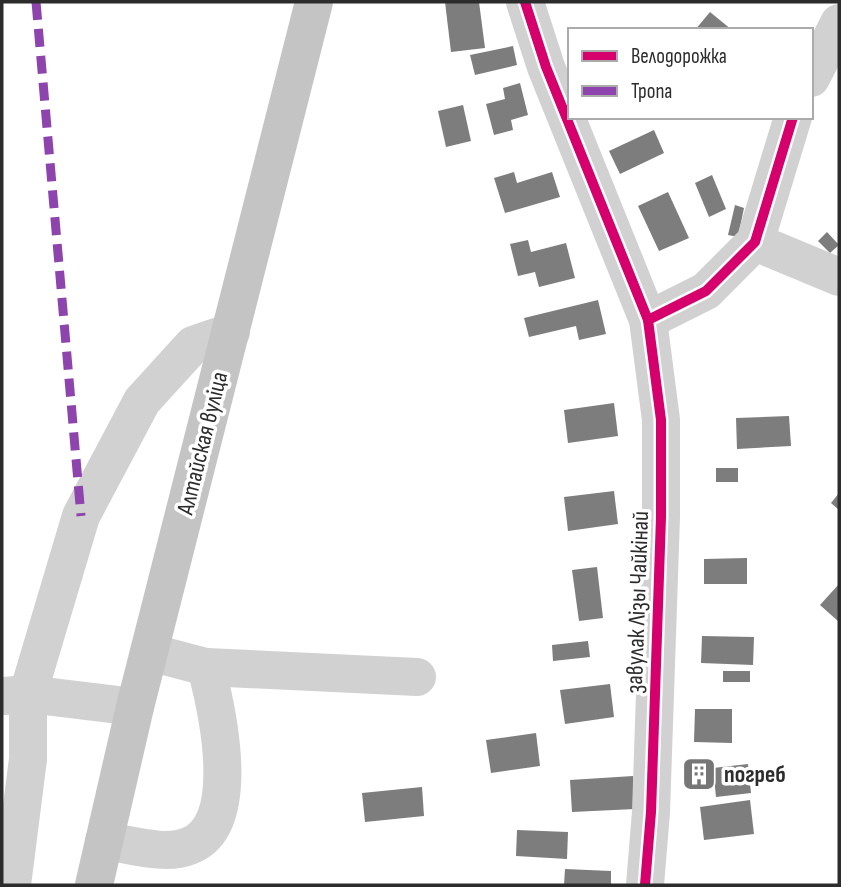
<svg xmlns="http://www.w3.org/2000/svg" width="841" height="887" font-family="'Sofia Sans Condensed',sans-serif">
<rect width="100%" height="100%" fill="#fff"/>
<g fill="#7d7d7d">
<path d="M445,2H479L485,48L451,52Z"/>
<path d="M710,12L732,30H695Z"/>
<path d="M513,46L517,65L475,75L470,55Z"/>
<path d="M520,83L528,115L511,120L513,130L494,135L486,104L505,99L503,88Z"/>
<path d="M463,105L471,141L446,147L438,111Z"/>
<path d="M654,130L664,153L620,174L609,151Z"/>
<path d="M514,172L517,183L552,172L560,197L505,213L494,178Z"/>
<path d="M712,175L726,209L709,217L695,183Z"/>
<path d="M668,192L689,238L659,251L638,206Z"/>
<path d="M735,205L744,208L738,237L728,235Z"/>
<path d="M827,232L839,245L830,253L818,241Z"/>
<path d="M528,240L531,252L566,243L575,278L539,287L535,272L518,276L510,244Z"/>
<path d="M598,300L606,334L579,340L576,326L529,337L524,318Z"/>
<path d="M614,403L618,436L568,443L564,410Z"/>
<path d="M789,416L791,446L737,449L736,418Z"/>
<rect x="716" y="468" width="22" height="14"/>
<path d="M614,491L618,524L568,531L564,497Z"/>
<path d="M839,493V510L831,503Z"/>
<path d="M747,558V584H704V559Z"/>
<path d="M597,567L603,618L579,621L572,570Z"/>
<path d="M839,584V622L820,605Z"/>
<path d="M702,636L754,637L753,665L701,663Z"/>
<path d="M588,641L590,657L553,661L552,645Z"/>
<rect x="723" y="671" width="27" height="11"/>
<path d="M610,684L614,717L565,724L560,690Z"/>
<path d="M695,709H732V743L694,742Z"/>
<path d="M536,733L540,766L491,773L486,740Z"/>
<path d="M748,764L751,793L716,797L713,768Z"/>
<path d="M705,767L706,779L693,780L692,769Z"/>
<path d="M633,776L635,809L572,812L570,780Z"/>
<path d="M422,787L424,816L365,822L362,793Z"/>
<path d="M750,800L754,834L704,840L700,807Z"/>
<path d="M517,830L568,832L567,859L516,856Z"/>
<path d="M565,869L611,871V885H564Z"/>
</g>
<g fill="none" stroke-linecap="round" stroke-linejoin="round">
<g stroke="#d1d1d1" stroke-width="38">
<path d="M525,2L546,67L648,320L661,420V517L651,812L645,885"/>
<path d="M811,78L839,23"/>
<path d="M755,242L839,277"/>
<path d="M648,320L706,291L755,242L793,117"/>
<path d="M206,667L417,677"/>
<path d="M4,696L28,694L135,707"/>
<path d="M104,841C130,844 164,856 189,846C244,825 217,709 206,667L149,652"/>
<path d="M12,885L28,759V694L81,516L142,401L193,345L231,332"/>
</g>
<path stroke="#c4c4c4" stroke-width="38" d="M94,885L135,707L314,2"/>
<path stroke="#8e44ad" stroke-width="9" stroke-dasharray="18 9" stroke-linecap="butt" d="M36,2L81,516"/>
<g stroke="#fff" stroke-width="15">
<g id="cycleway">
<path d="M525,2L546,67L648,320L661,420V517L651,812L645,885"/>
<path d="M648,320L706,291L755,242L793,117"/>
</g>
</g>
<use href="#cycleway" stroke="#d6006c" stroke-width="10"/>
</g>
<defs>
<g id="building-square" transform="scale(1.75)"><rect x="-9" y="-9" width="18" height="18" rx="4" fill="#767676" stroke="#fff"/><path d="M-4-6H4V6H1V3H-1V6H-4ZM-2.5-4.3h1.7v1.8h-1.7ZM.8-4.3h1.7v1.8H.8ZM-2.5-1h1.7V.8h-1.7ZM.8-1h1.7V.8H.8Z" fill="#fff"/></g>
</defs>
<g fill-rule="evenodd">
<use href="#building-square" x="699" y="774"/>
</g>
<g text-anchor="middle" stroke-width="7" stroke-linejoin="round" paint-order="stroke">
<g font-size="24" fill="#2c2c2c" stroke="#fff">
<text transform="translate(202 443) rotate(-76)" y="8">Алтайская вуліца</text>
<text transform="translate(637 602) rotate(-88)" y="8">завулак Лізы Чайкінай</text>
</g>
<g font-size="24" font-weight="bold" fill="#2c2c2c" stroke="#fff" text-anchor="start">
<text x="724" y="782">погреб</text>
</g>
</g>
<rect width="841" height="887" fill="none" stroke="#2c2c2c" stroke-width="7"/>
<rect x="568" y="28" width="245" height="91" fill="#ffffff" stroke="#ababab" stroke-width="2"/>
<rect x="582" y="51" width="35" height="10" fill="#d6006c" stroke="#ababab" stroke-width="2"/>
<text x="631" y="63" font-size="21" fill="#2c2c2c">Велодорожка</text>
<rect x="582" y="86" width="35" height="10" fill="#8e44ad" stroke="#ababab" stroke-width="2"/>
<text x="631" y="98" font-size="21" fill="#2c2c2c">Тропа</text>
</svg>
